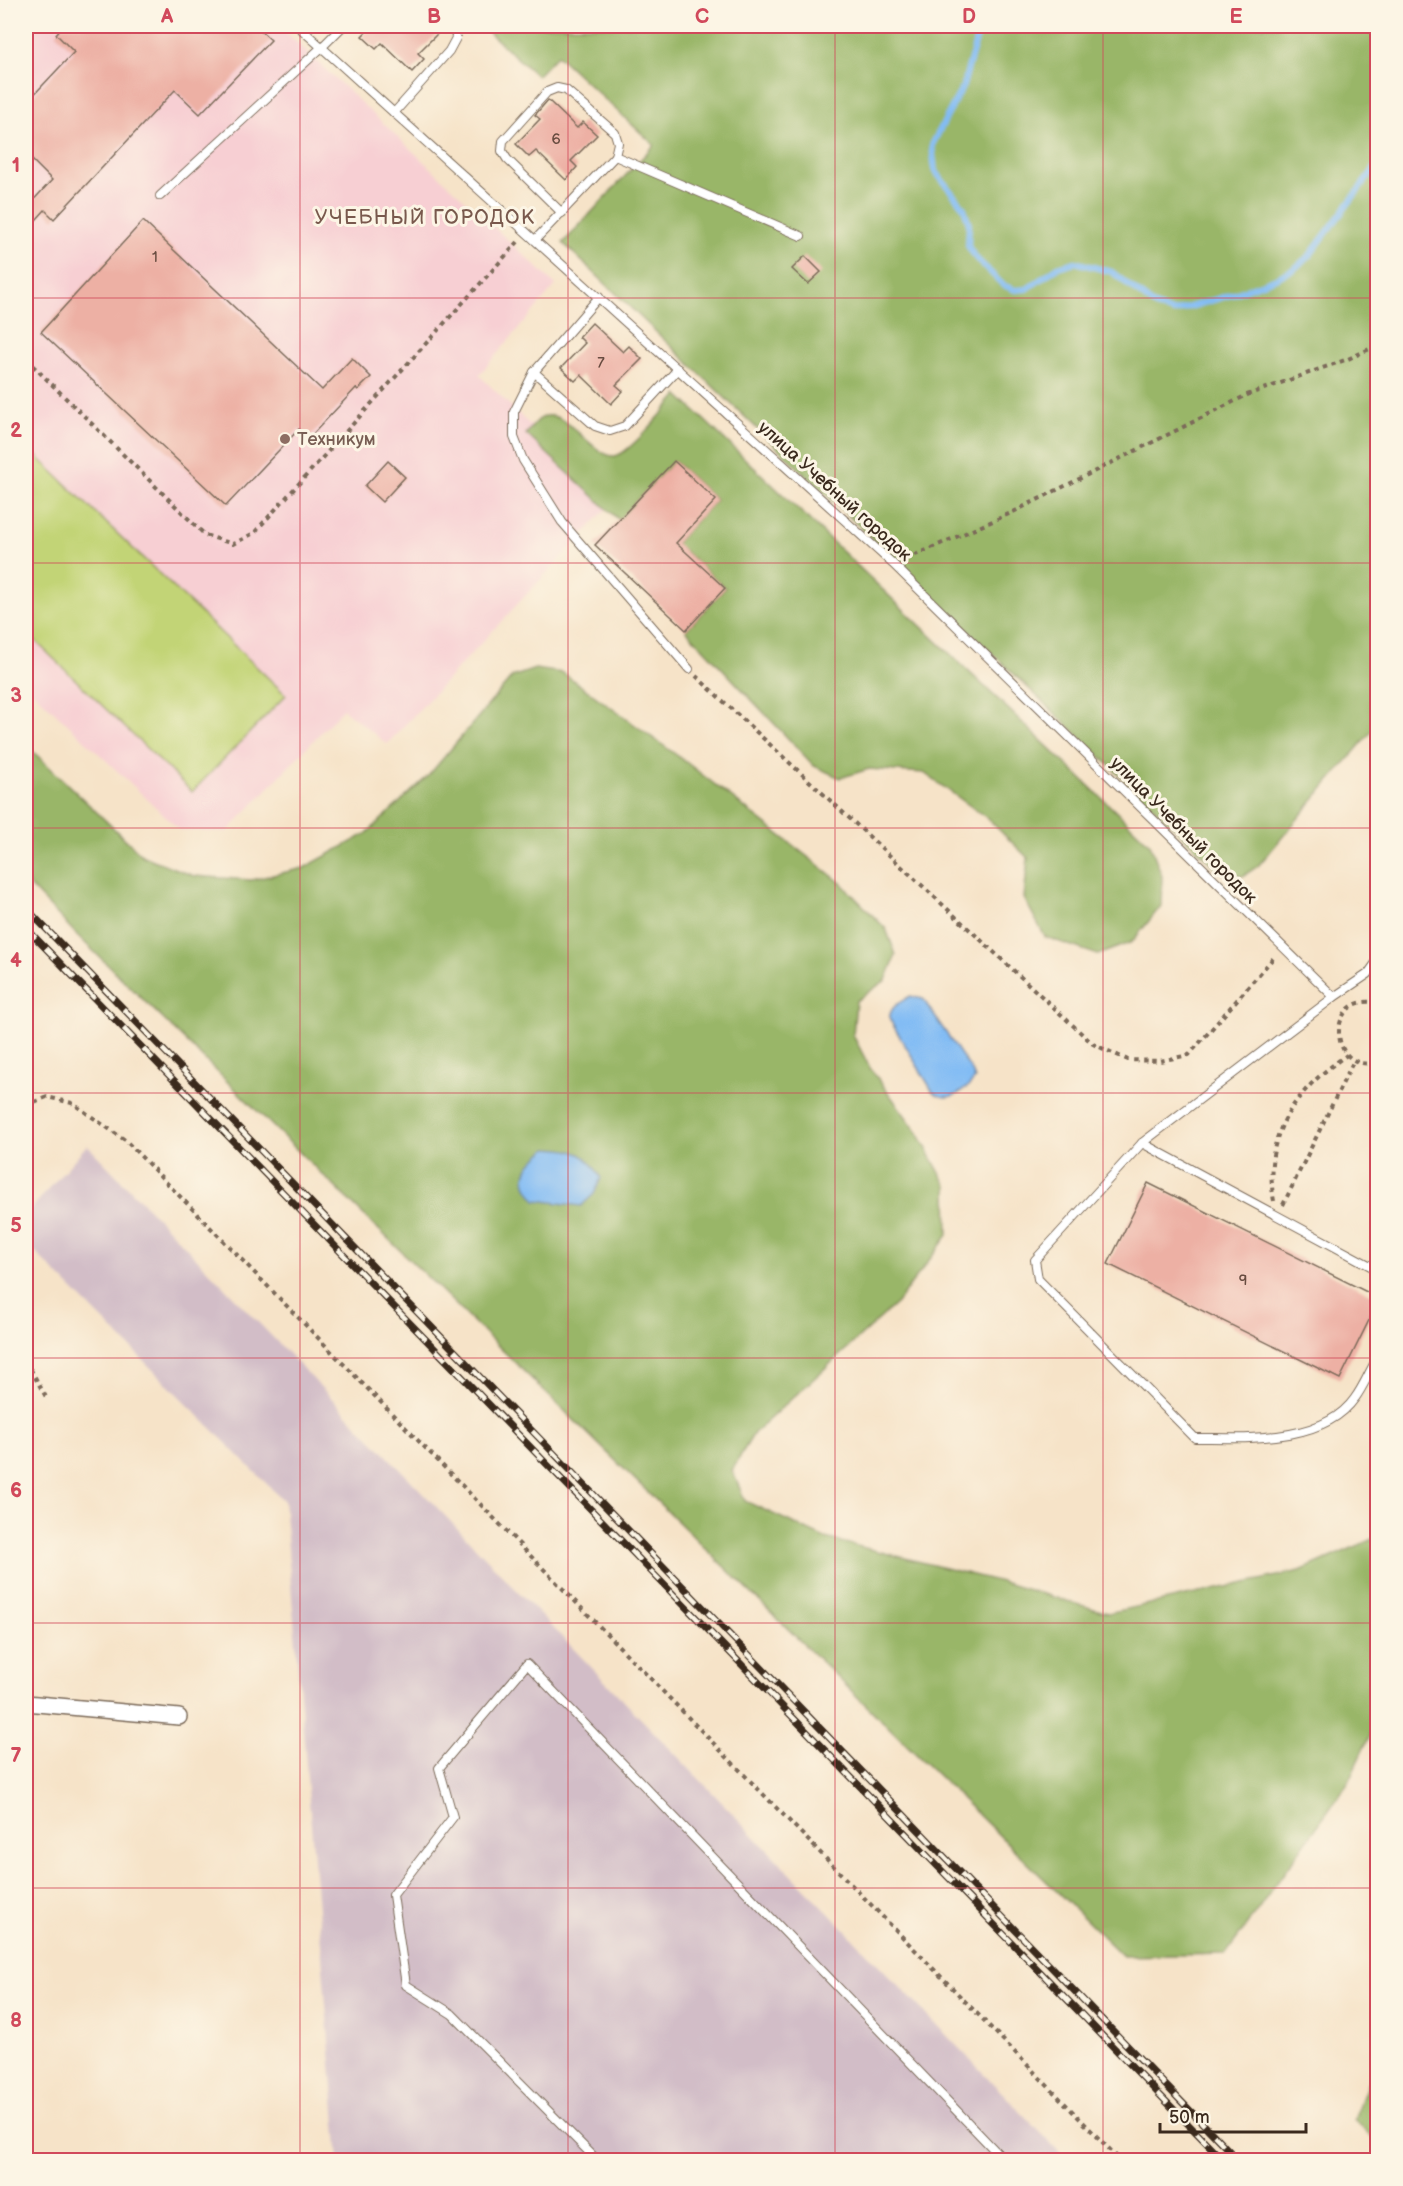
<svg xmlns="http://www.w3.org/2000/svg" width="1403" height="2186" font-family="'Balsamiq Sans',sans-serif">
<rect width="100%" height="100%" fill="#fcf5e5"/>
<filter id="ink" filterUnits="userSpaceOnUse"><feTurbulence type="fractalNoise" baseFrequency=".0167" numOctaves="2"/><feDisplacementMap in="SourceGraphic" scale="12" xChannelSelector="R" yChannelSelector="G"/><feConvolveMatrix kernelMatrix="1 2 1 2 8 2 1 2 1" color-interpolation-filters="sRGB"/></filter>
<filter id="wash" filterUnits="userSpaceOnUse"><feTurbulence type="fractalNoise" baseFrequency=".008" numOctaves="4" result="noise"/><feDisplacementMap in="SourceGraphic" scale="24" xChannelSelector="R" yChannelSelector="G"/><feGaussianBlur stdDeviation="1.35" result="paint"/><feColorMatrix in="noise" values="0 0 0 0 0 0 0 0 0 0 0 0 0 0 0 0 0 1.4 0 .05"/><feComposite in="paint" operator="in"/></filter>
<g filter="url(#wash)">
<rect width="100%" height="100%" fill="#f6e3c8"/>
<path fill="#f7cfd3" d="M26,26H279L556,285L479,375L611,504L387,744L343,709L227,832L180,830L26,685Z"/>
<path fill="#d2bdc7" d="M87,1145L1067,2160H339L284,1501L26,1243V1215Z"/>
<path fill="#c2d476" stroke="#7e7f4a" stroke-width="1.5" d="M28,448L286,695L192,792L26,632V450Z"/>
<g fill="#99b667" stroke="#6a7042" stroke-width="1.5">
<path d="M482,26H1377V725L1258,866L1243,876L1223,874L563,243L654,145L557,55L537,76Z"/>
<path d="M678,395L1150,844L1162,876L1161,906L1132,942L1098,955L1045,937L1024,898L1028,858L987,818L924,773L869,769L840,778L814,766L686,630L725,588L676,543L716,500L674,461L619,520L526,434C531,429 536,420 543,417C565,407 592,456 614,456C628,456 667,407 678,395Z"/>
<path d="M535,669L563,673L682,759L840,882L886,929L896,955L886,980L856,1001L853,1035L870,1068L918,1133L947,1186L948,1235L897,1303L754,1433L732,1470L745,1501L825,1538L1005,1583L1108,1613L1300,1571L1377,1537V1720L1346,1786L1226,1954L1123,1956L77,935L26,882V745L143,856L194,876L251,880L304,868L366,834L429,775L512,677Z"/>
<path d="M1377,2060L1378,2142H1377L1354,2119Z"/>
</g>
<g fill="#82bcf4" stroke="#5e7389" stroke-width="1.5">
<path d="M910,996L923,999L972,1071L975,1079C964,1092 948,1104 933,1092L890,1020C888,1007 901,1002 910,996Z"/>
<path d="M548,1148C576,1149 587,1153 601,1178L594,1194L581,1206L536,1200C515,1177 527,1164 548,1148Z"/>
</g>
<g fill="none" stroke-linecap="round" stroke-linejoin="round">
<path stroke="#82bcf4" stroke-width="6" d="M980,26L963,86L932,145L935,171L964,208L969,224L968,246L975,257L1003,285L1015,290L1027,289L1058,267L1075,262L1112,272L1155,306L1173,312L1234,294L1276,278L1294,269L1310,255L1378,164"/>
</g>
<g id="blocks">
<g fill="#edb0a4">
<path d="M63,26H256L271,40L200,114L175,90L54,219L45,210L26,231V208L52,180L26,154V103L74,52L56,34Z"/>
<path d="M364,26H445L418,53L424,59L412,72L382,43L376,49L362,36L368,30Z"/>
<path d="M548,100L577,128L583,122L597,135L571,161L577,167L566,180L536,151L529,157L516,144L540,119L535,115Z"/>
<path d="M143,221L322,390L352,358L371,377L358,390L356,388L309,438L299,429L226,506L41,332Z"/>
<path d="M805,256L821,272L808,284L792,269Z"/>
<path d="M592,323L623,352L629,346L642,359L616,385L623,391L611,404L581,375L575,381L561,368L585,343L579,337Z"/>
<path d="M388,461L405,477L382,502L365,486Z"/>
<path d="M674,461L716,500L676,543L725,588L686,630L595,545Z"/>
<path d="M1148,1183L1377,1297V1304L1340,1379L1108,1264Z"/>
</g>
</g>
</g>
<g filter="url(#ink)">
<use href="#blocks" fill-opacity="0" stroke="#7c6b5a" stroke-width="1.5"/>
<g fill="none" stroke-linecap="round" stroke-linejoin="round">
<g stroke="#7c6b5a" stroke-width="10">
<g id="lane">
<path d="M298,26L893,564L1334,997"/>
<path d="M394,113L449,51L456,38L455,26"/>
<path d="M160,196L322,47L343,26"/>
<path d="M562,213L507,159L502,151L503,141L547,92L557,88L566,90L615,133L618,143L615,156L801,236"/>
<path d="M535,240L615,156"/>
<path d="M599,297L534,372L514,412V437L523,460L562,522L689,669"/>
<path d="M534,372L595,426L610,431L625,426L678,369"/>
<path d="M1378,960L1368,974L1334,997L1142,1143L1035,1260L1038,1279L1195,1438C1244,1438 1323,1444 1355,1398C1364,1386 1370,1370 1378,1357"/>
<path d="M1142,1143L1378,1270"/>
<path d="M597,2160L452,2014L406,1985L393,1895L453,1817L439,1768L527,1664L1004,2160"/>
</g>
</g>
<g stroke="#7c6b5a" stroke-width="18">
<path id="street" d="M26,1703L179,1717"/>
</g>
<g stroke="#7c6b5a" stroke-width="4" stroke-dasharray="4.5 4.5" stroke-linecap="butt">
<path d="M26,359L205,535L233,544L254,533L518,242"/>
<path d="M906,559L1011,513L1247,395L1348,359L1378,345"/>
<path d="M696,676L1093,1044L1128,1060L1160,1061L1189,1055L1275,956"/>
<path d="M1378,1003C1324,991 1328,1076 1378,1062"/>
<path d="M26,1105L47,1097L72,1103L125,1140L1120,2160"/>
<path d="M1274,1201C1262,1135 1295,1090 1347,1055"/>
<path d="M1283,1205L1354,1060"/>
<path d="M26,1361L46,1397"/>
</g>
<use href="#lane" stroke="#fff" stroke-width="8"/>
<use href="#street" stroke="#fff" stroke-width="15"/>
<g stroke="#3b2a1e" stroke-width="7">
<g id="rail">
<path d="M26,908L1238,2160"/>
<path d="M26,928L1223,2160"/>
</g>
</g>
<use href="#rail" stroke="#fcf5e5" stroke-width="4.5" stroke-dasharray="14" stroke-linecap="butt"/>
</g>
</g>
<path fill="none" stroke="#d1495b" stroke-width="1.5" stroke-opacity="0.55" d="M300,26V2160M568,26V2160M835,26V2160M1103,26V2160M26,298H1378M26,563H1378M26,828H1378M26,1093H1378M26,1358H1378M26,1623H1378M26,1888H1378"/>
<circle fill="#8d6e63" stroke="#fcf5e5" stroke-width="2" cx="285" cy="439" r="6"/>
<g text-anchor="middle" stroke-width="6" stroke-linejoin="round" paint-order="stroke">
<g font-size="15" fill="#684c40">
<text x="556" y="144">6</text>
<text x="155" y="262">1</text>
<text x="601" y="368">7</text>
<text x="1243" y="1285">9</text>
</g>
<g font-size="18" fill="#785e54" stroke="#fcf5e5" text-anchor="start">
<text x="297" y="445">Техникум</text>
</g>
<g font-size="18" fill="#3b2a1e" stroke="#fcf5e5">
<text transform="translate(835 491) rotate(42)" y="6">улица Учебный городок</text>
<text transform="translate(1184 830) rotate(45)" y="6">улица Учебный городок</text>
</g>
<g font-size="20" letter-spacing="1.5" fill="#79594d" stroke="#fcf5e5">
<text x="425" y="224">УЧЕБНЫЙ ГОРОДОК</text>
</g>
</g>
<rect width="1403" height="2186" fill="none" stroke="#fcf5e5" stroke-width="66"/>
<path d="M1160 2123v9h146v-9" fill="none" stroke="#3b2a1e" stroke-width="3"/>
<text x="1169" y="2123" font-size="18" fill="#3b2a1e" stroke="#fcf5e5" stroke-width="4.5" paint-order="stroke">50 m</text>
<rect x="33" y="33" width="1337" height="2120" fill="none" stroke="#d1495b" stroke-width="2"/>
<g font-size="20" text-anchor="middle" font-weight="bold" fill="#d1495b">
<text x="167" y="23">A</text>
<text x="434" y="23">B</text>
<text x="702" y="23">C</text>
<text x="969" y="23">D</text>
<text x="1236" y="23">E</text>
<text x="16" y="172">1</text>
<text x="16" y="437">2</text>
<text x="16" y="702">3</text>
<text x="16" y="967">4</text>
<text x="16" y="1232">5</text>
<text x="16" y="1497">6</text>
<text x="16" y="1762">7</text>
<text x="16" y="2027">8</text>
</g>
</svg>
